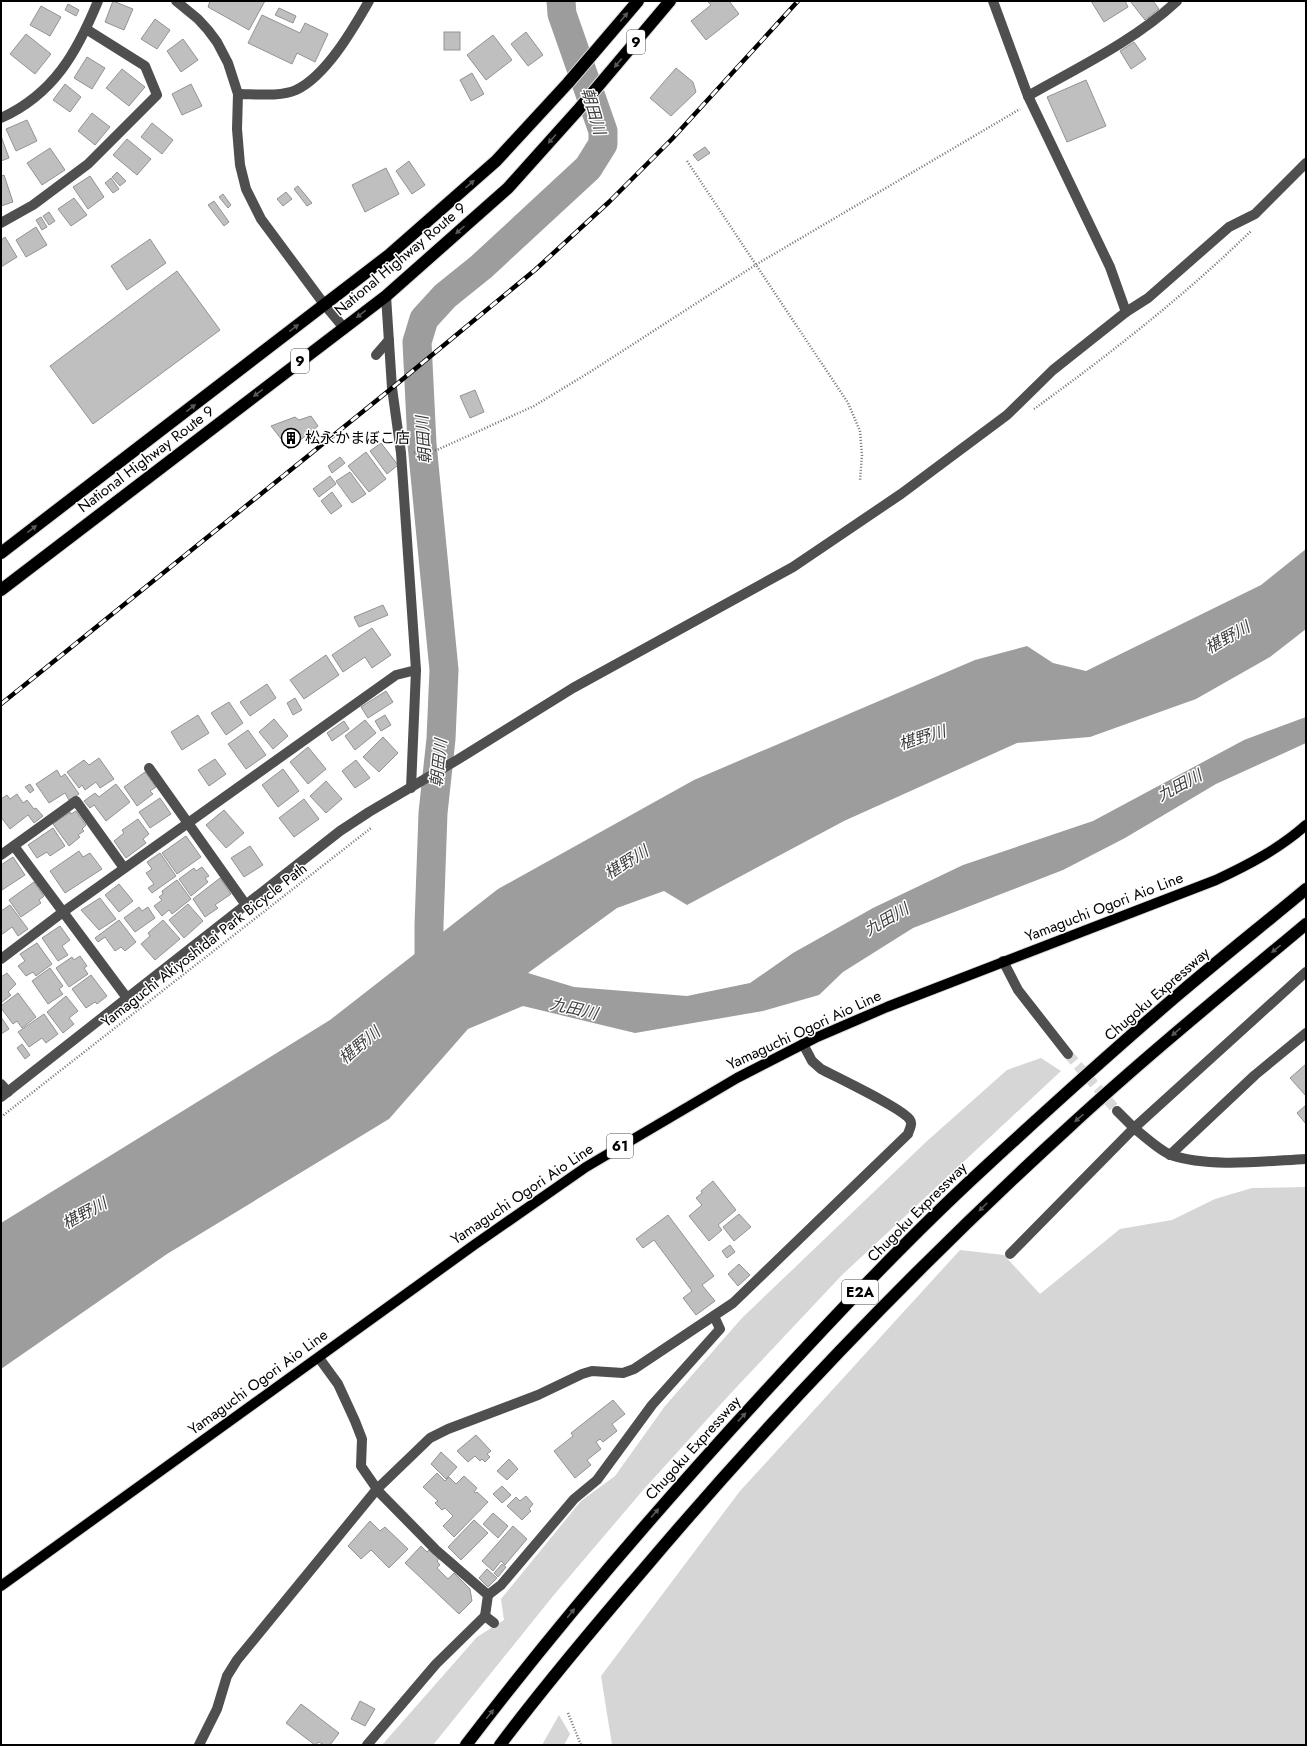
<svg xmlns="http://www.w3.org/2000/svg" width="1307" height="1746" font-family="Jost,'Noto Sans JP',sans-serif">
<rect width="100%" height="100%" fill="#fff"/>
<g fill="#d6d6d6">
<path d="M1041,1058L1061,1071L842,1275L731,1393L644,1489L553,1596L433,1745H382L477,1637L504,1620L501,1599L581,1501L615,1476L665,1406L742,1318L927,1141L1007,1070Z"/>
<path d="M1306,1187V1745H612L601,1676L740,1491L960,1250L1004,1255L1040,1294L1120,1229L1172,1220L1215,1199L1252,1188Z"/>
<path d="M559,1715L570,1734L564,1745H542Z"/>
</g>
<path fill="#9d9d9d" d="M1306,549V629L1270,657L1196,699L1090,737L1017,743L844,821L687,905L664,891L617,908L528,973L574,987L687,996L750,983L793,953L873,908L963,865L1093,821L1244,740L1306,717V743L1216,784L1125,838L1063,870L913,928L843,972L819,995L763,1011L635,1033L523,1006L468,1029L389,1119L167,1254L1,1369V1223L330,1020L498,889L694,780L975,660L1027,646L1053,663L1086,671L1261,585Z"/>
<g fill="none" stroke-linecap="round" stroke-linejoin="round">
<path stroke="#9d9d9d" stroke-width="29" d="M429,981V925L433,813L441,739L444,670L422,444L417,342L424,319L445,296L481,267L588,168L603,144V131L562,14L561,1"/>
</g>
<g fill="#bfbfbf" stroke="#939393">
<path d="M113,1L133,9L124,30L105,22Z"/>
<path d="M210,1H265L249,30L208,7Z"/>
<path d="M707,1H729L739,14L706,40L691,21L711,5Z"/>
<path d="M1091,1H1125L1128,7L1104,22Z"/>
<path d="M1130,1H1153L1159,9L1145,20Z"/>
<path d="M68,4L79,10L76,16L65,10Z"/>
<path d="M41,6L61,17L50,36L30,25Z"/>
<path d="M279,8L296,16L293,23L275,15Z"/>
<path d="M262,15L300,33L305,23L328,34L315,62L297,53L292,64L248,43Z"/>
<path d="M155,19L170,30L157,49L141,39Z"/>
<rect x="444" y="32" width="16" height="18"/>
<path d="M526,32L543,55L528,66L511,44Z"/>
<path d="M26,34L51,54L35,74L10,54Z"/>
<path d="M493,35L512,60L486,80L467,55Z"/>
<path d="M183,39L198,60L181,72L167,51Z"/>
<path d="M1134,42L1146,59L1131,69L1120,51Z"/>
<path d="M87,57L105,68L92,89L74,78Z"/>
<path d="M676,68L693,82L696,92L671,116L650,98Z"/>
<path d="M122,69L145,87L129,106L106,88Z"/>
<path d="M472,73L484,94L471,101L460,80Z"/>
<path d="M1086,80L1106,126L1067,142L1047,97Z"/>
<path d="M65,84L81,97L70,112L53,100Z"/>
<path d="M191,84L202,106L182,115L172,94Z"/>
<path d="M92,113L110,127L95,145L78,131Z"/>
<path d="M27,120L37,141L16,151L6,129Z"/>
<path d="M152,123L173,140L162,154L141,137Z"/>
<path d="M1,136L9,158L1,161Z"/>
<path d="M127,139L151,159L137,175L113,155Z"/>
<path d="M705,147L710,153L698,161L693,155Z"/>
<path d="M50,148L65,170L42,185L27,163Z"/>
<path d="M409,161L425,185L412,194L396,171Z"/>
<path d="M386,168L399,194L365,212L352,185Z"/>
<path d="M117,172L126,181L120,186L112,177Z"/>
<path d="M4,175L13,202L1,206V176Z"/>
<path d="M90,176L104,197L88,209L73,187Z"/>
<path d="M111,178L119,189L113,193L105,183Z"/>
<path d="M298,186L312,203L307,206L294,189Z"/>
<path d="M286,192L292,199L283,206L277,199Z"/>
<path d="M223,194L231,205L228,208L219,197Z"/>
<path d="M74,198L87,215L71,226L58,209Z"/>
<path d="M214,201L229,222L224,226L208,205Z"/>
<path d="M49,212L55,221L49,225L43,216Z"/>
<path d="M41,217L47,227L42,230L36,220Z"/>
<path d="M36,227L47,245L26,257L16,240Z"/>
<path d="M5,237L17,257L1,267V240Z"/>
<path d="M150,239L166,263L127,290L111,266Z"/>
<path d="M177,271L220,330L93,424L50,366Z"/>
<path d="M475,390L484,412L470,418L460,396Z"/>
<path d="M311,416L318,426L289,449L271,426L295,417L299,420Z"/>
<path d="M381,443L398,465L387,474L370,451Z"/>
<path d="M366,452L386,479L369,492L348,466Z"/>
<path d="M340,457L345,463L332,473L328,466Z"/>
<path d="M350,472L366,494L352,503L336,481Z"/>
<path d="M330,476L336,484L319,497L313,489Z"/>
<path d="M332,492L342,506L331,514L321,501Z"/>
<path d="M383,605L388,615L359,627L354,617Z"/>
<path d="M372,628L391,655L372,668L365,657L343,672L332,655Z"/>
<path d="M326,655L339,675L304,699L290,680Z"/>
<path d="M267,684L276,698L250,716L240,702Z"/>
<path d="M386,691L393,702L368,718L361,707Z"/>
<path d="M295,698L302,710L293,715L287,703Z"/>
<path d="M229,702L243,723L226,735L211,713Z"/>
<path d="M198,715L209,733L182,750L171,732Z"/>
<path d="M385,715L391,725L381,731L375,721Z"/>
<path d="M274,719L288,736L273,749L259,732Z"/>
<path d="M365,720L376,733L355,750L345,736Z"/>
<path d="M344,721L349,729L332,741L327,733Z"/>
<path d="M248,730L266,755L246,769L228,744Z"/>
<path d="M383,737L398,753L379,772L363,757Z"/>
<path d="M308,747L326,769L308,784L290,762Z"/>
<path d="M99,758L114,779L100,788L96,782L85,790L82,785L79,788L67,772L84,760L89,765Z"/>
<path d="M215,759L226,774L209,786L198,770Z"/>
<path d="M356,760L370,778L355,788L342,771Z"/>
<path d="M283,769L299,791L278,807L262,785Z"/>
<path d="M57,770L61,777L65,774L79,794L69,800L65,793L49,803L36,784Z"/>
<path d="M145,772L156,787L150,791L153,794L137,806L124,787Z"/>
<path d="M326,781L342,799L326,813L310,796Z"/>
<path d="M30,784L34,790L30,793L25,787Z"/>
<path d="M116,784L130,802L106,821L94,805L90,808L84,801L95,793L99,797Z"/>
<path d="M17,794L23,803L27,800L34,809L36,808L43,816L34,823L28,815L10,829L1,817V799L7,795L10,799Z"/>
<path d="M160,798L171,814L150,828L139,812Z"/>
<path d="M304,799L319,819L294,837L279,818Z"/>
<path d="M224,810L244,833L226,848L206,825Z"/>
<path d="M76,811L86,825L82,829L84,831L78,835L80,837L69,846L53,824L70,812L71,814Z"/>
<path d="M138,819L149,834L143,839L146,843L126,858L114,841L124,833L122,830Z"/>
<path d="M53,828L65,846L50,856L47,852L37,858L28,845Z"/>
<path d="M186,836L201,857L177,874L162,853Z"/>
<path d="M250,846L263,865L244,877L231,858Z"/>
<path d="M79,851L83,857L90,853L102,869L65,893L50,871Z"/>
<path d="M160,853L176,876L152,893L148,888L154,884L146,873L152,869L147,862Z"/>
<path d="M13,857L25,875L2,890L1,865Z"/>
<path d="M202,867L209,876L205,878L208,882L191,896L179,879L194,868L196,871Z"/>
<path d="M220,878L231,894L215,905L218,908L205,917L193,899Z"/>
<path d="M177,880L191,899L172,914L169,910L162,916L154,906L162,900L159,897L163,894L162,891Z"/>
<path d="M34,882L44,896L39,900L41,903L21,917L9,900Z"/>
<path d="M119,884L133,901L119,912L105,895Z"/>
<path d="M100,898L116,919L99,930L81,910Z"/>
<path d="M188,904L203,921L184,938L169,920Z"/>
<path d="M10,905L28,929L18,936L12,927L1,935V911Z"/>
<path d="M139,907L142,911L148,907L155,918L135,932L124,918Z"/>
<path d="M119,920L136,942L125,951L121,947L115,951L105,937L98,942L95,938Z"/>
<path d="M163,920L180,939L155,960L141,944L150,936L148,933Z"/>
<path d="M60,926L70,940L62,946L68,955L58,961L42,938Z"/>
<path d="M37,943L52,964L36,976L33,972L26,976L18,966L25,961L20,954Z"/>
<path d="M80,956L87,966L84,968L88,974L69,987L56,968L72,957L74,960Z"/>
<path d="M50,968L63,986L59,989L63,994L48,1004L32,981Z"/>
<path d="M7,973L16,984L8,992L11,995L1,1003V977Z"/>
<path d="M91,975L107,996L97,1004L95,1002L86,1008L72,989Z"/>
<path d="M18,993L36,1017L22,1028L17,1021L13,1024L1,1008V1006Z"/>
<path d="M66,996L78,1011L69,1018L74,1024L63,1033L47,1012Z"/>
<path d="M44,1014L58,1034L46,1043L42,1038L29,1047L18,1032Z"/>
<path d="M1,1017L9,1029L1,1034Z"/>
<path d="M22,1044L30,1055L25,1059L17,1048Z"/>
<path d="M1306,1064V1096L1290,1078Z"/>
<path d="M1306,1105V1124L1297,1113Z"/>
<path d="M713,1181L736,1210L718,1225L722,1230L709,1241L689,1216L702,1205L696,1198L702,1193L701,1191Z"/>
<path d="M739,1214L751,1227L734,1241L723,1227Z"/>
<path d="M668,1215L714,1276L702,1285L715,1301L696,1315L683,1298L692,1291L654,1240L643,1248L636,1239Z"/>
<path d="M730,1245L735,1252L727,1258L722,1251Z"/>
<path d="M739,1264L750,1275L738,1286L728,1274Z"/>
<path d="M613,1400L625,1414L612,1424L617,1431L603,1442L600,1439L596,1442L601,1449L587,1460L591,1465L575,1478L554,1451L573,1436L571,1433Z"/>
<path d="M476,1435L491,1451L487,1454L490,1457L485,1462L482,1459L480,1461L475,1456L468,1462L457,1451Z"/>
<path d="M441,1452L457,1467L446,1479L431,1464Z"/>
<path d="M509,1459L518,1469L507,1480L497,1471Z"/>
<path d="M437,1473L445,1481L449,1477L456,1484L464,1476L477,1488L474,1492L476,1493L477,1492L488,1502L454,1537L443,1526L453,1516L445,1508L442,1510L435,1503L438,1501L423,1487Z"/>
<path d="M502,1486L511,1495L502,1503L493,1494Z"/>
<path d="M526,1496L533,1504L529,1509L531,1511L522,1520L507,1506L516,1497L520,1501Z"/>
<path d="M493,1513L508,1526L498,1538L483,1524Z"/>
<path d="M474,1520L488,1533L461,1560L448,1547Z"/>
<path d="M370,1521L380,1531L385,1527L408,1549L389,1568L371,1550L361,1559L348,1546Z"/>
<path d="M513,1526L527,1539L505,1565L501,1561L493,1571L482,1561Z"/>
<path d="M421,1546L427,1552L429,1550L439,1558L437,1561L440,1565L437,1568L448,1579L454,1573L470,1589L472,1601L459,1614L405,1563Z"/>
<path d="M502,1564L506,1567L498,1577L494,1573Z"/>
<path d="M487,1569L497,1578L488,1587L479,1578Z"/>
<path d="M360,1701L375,1709L365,1726L351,1719Z"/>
<path d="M301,1704L339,1733L330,1745H324L319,1742L315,1745L286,1723Z"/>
</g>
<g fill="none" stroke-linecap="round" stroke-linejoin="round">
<path stroke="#d9d9d9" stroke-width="10" stroke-dasharray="10 5" stroke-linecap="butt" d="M1068,1054L1117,1111"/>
<g stroke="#dbdbdb" stroke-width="12">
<path id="major" d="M1,1586L474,1245L586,1167L737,1078L815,1038L887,1007L1216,880C1248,865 1279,849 1306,825"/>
</g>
<g stroke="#dbdbdb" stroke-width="14">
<g id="highway">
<path d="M1,553L389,255L496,161L568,83L638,1"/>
<path d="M1,590L386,296L508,188L578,110L670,1"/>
<path d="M466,1745C559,1623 659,1507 762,1395C832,1319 906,1240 982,1170C1047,1110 1113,1050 1180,993C1221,958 1264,924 1306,889"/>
<path d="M500,1745C545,1685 594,1627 643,1570C775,1414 917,1266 1068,1128C1145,1057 1226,991 1306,924"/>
</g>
</g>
<g stroke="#717171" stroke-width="2.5" stroke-dasharray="1 2" stroke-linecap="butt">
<path d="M687,161L848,403L860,431L862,455L860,480"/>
<path d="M1034,409C1110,354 1184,296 1251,231"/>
<path d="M414,452L437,450L534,406L590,372L757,264L1020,109"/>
<path d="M1,1117L371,828"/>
<path d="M568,1713L581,1745"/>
</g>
<g stroke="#4f4f4f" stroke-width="10">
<path d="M176,1L198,19L208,30L217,42L228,63L238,94L237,129L240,165L246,189L261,219L324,304L344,328"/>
<path d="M993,1L1028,96L1110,267L1126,312"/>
<path d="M238,94C254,94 281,97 296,90C326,76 353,29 369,1"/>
<path d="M1028,96C1079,67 1134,41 1177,1"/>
<path d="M1,118C54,94 77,52 98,1"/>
<path d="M1,223L33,205L88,164L157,95L145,66L86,29"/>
<path d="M386,296L392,388L401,453L416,670L411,788"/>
<path d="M376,355L389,340"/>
<path d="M149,768L246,905"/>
<path d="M14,846L127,998"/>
<path d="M1,855L76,801L124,868"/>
<path d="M1,959L63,912L396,675L416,670"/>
<path d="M1003,961L1018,990L1068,1054"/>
<path d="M1,1084L8,1092"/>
<path d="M1,1097L340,831L369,812L457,760L573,688L793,567L901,494L1007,415L1053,370L1126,312L1148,298L1229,227L1255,214L1306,163"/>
<path d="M1117,1111L1134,1128L1306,972"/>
<path d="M1170,1155L1255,1075L1306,1033"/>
<path d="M1010,1254L1134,1128C1144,1136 1160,1151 1171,1155C1209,1168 1266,1161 1306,1159"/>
<path d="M319,1358L338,1384L355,1421L362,1439L361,1466L379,1492L436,1550L488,1595L485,1616L494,1623"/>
<path d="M488,1595L501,1585L574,1499L597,1480L652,1405L720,1329L714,1316"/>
<path d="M199,1745L217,1709L227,1676L237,1660L377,1489L430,1438L448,1429L538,1395L582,1374L592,1371L623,1373L634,1369L733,1303L908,1134C909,1130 913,1124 910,1120C904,1109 836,1077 821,1069L812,1061L803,1044"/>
<path d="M367,1745L436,1664L485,1616"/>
</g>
<use href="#major" stroke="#000" stroke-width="10"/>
<use href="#highway" stroke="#000" stroke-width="12"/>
<g stroke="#000" stroke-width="4.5">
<path id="rail" d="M1,704L392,388L535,270L609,202L672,139L798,1"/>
</g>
<use href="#rail" stroke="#fff" stroke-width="3" stroke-dasharray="9" stroke-linecap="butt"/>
</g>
<defs><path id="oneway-solid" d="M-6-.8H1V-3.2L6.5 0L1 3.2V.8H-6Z"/></defs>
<g fill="#595959">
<use href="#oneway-solid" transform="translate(624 17) rotate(-50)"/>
<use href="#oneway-solid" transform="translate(618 63) rotate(130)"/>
<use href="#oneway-solid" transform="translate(552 139) rotate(132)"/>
<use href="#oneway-solid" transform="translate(470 184) rotate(-41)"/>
<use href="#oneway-solid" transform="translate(460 230) rotate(138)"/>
<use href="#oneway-solid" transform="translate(361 314) rotate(143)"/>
<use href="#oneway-solid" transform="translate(294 328) rotate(-38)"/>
<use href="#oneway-solid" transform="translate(258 393) rotate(143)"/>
<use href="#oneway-solid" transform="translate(191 408) rotate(-38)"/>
<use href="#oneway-solid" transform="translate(32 529) rotate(-37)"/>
<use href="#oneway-solid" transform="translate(1276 949) rotate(141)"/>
<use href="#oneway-solid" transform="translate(1176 1032) rotate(139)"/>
<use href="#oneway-solid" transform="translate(1079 1118) rotate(139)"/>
<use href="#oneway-solid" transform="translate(983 1207) rotate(135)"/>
<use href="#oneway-solid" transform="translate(742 1417) rotate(-47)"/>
<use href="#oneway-solid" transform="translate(655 1513) rotate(-49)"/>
<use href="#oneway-solid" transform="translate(571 1613) rotate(-51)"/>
<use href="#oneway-solid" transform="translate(490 1714) rotate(-51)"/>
</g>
<defs>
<g id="building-ring" transform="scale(1)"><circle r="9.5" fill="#fff" stroke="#000" stroke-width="1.5"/><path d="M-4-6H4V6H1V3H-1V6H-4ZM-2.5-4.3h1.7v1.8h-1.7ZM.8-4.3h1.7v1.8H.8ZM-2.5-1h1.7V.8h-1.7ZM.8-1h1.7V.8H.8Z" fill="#000"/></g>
</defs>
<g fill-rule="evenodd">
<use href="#building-ring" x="291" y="438"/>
</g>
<g text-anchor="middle" stroke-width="3" stroke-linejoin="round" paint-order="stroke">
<g fill="#fff" stroke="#4c4c4c" stroke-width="1">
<rect x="627" y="30" width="18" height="24" rx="3"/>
<rect x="291" y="349" width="18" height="24" rx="3"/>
<rect x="607" y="1134" width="26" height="24" rx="3"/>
<rect x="842" y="1280" width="36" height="24" rx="3"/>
</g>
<g font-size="14" font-weight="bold" fill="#000">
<text x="636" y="47">9</text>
<text x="300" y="366">9</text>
<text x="620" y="1151">61</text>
<text x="860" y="1297">E2A</text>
</g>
<g font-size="15" fill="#000" stroke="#fff">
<text transform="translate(400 259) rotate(-40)" y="5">National Highway Route 9</text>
<text transform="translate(146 459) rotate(-37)" y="5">National Highway Route 9</text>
<text transform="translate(1104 907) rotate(-21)" y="5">Yamaguchi Ogori Aio Line</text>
<text transform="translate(204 945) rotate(-38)" y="5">Yamaguchi Akiyoshidai Park Bicycle Path</text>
<text transform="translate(1157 994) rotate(-41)" y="5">Chugoku Expressway</text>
<text transform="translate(804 1030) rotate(-25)" y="5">Yamaguchi Ogori Aio Line</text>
<text transform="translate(522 1194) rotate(-34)" y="5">Yamaguchi Ogori Aio Line</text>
<text transform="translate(917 1212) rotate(-45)" y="5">Chugoku Expressway</text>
<text transform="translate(258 1382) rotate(-36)" y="5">Yamaguchi Ogori Aio Line</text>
<text transform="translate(693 1448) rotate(-48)" y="5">Chugoku Expressway</text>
</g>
<g font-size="15" fill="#000" stroke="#fff" text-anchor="start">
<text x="305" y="443">松永かまぼこ店</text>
</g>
<g font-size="16" font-style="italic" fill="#3e3e3e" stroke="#fff">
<text transform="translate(594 111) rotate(74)" y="6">朝田川</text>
<text transform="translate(423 440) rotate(-94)" y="6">朝田川</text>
<text transform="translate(1227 637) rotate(-29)" y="6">椹野川</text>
<text transform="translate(922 737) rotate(-17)" y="6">椹野川</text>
<text transform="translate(438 763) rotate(-84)" y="6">朝田川</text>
<text transform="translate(1179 785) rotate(-28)" y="6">九田川</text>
<text transform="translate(626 862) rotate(-32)" y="6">椹野川</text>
<text transform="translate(886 919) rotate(-30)" y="6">九田川</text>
<text transform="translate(574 1008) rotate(13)" y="6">九田川</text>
<text transform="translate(359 1045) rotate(-40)" y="6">椹野川</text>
<text transform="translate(84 1213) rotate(-28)" y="6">椹野川</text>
</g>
</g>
<rect width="1307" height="1746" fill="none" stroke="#000000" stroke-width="4"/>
</svg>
